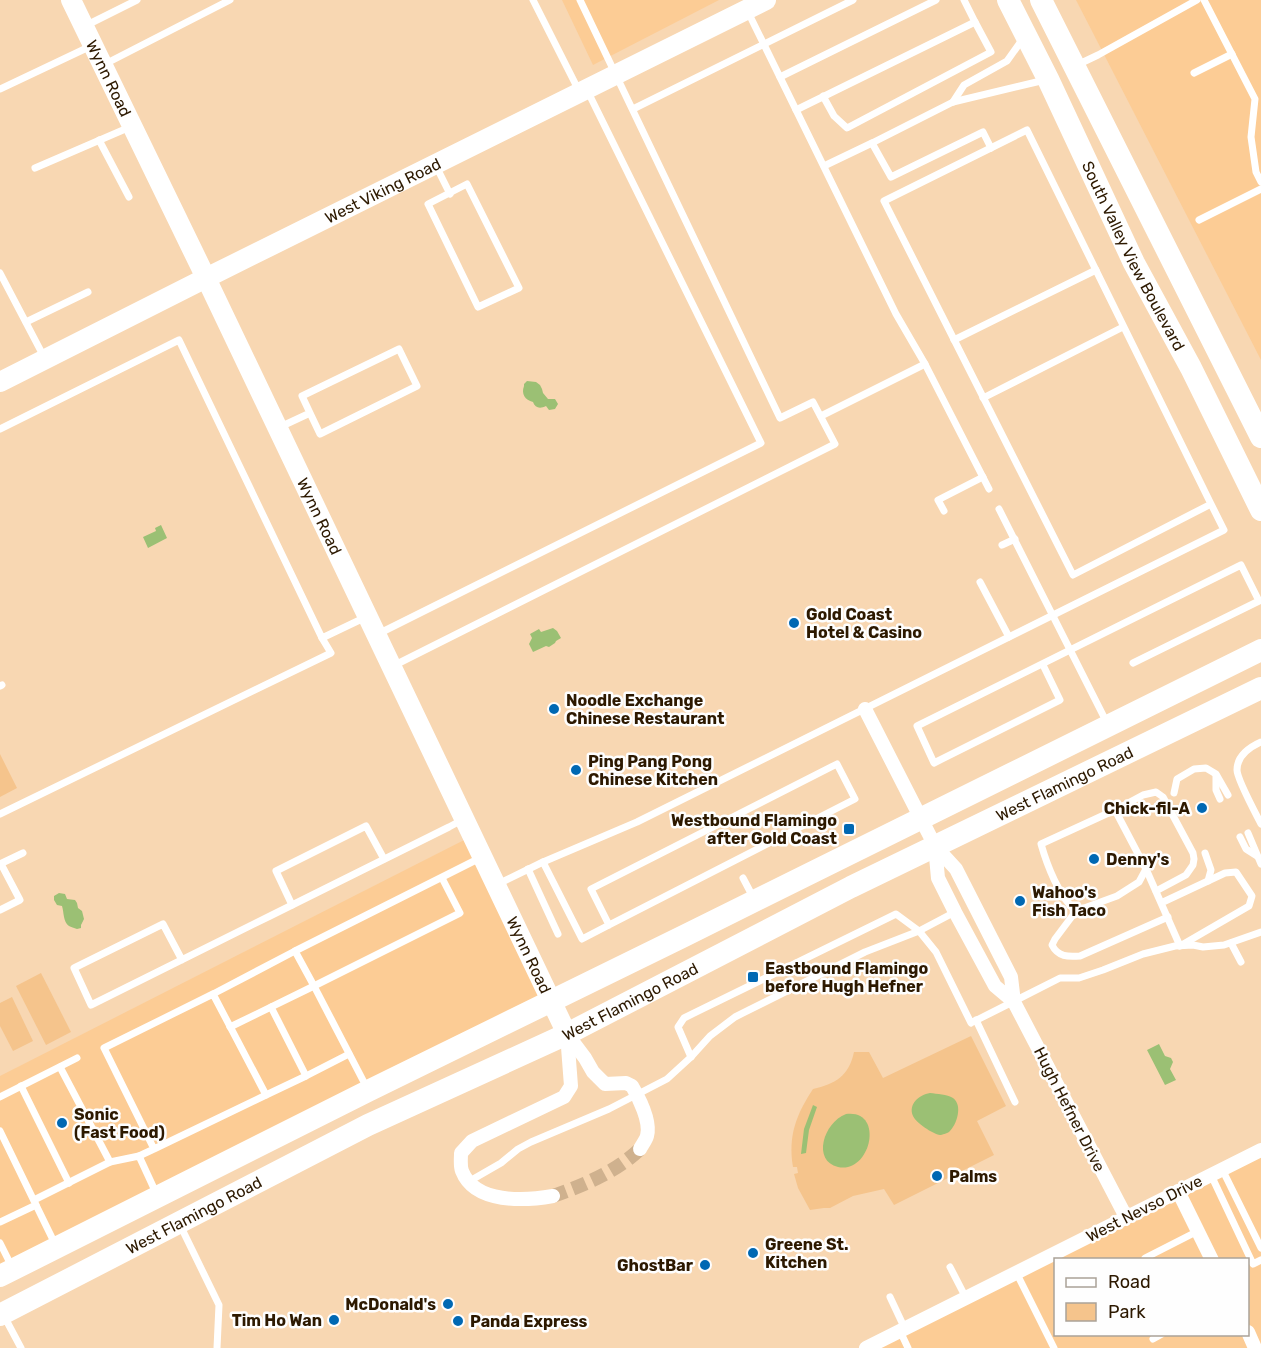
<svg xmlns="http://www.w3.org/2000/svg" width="1261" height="1348" font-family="Rubik,sans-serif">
<rect width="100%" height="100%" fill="#f8d7b2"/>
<g fill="#fccc95" fill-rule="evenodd">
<path d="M562,0H719L593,65Z"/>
<path d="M1076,0H1261V360Z"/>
<path d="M472,836L551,1001L0,1276V1076Z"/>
<path d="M1261,1150V1348H866ZM1056,1260H1248V1334H1056Z"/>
</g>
<g fill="#f5c48c">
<path d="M0,754L17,788L0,797Z"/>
<path d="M41,973L71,1032L46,1045L16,986Z"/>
<path d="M12,997L33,1041L13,1051L0,1026V1003Z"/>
<path d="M971,1036L1006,1106L977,1121L994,1155L894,1205L884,1189L853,1196L830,1208H824L810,1210L798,1188L794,1174L798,1173L797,1167H793C788,1136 796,1115 813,1089C835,1084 849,1076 854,1052H869L883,1078Z"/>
</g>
<g fill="#9bc074">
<path d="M527,381L536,382L540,385L542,389L543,393L548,399H555L558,404L555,409L549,410L546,406C540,409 535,408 533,402C525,400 521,394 524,386V384Z"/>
<path d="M161,525L167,538L148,548L143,537L156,531L155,528Z"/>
<path d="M553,628L557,631L561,638L556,641L555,643L549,647L546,646L533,652L529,644L532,638L530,634L539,629L541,632Z"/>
<path d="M59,893L65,894L67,899L75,900L77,903L78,908L82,911L84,919L81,925V928L77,929C74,928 71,927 69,926C63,922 64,912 62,906L57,905L54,900V896Z"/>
<path d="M1159,1044L1165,1056L1171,1058L1173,1062L1170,1069L1176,1080L1165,1085L1147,1050Z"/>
<path d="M930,1093C937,1094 947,1094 953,1098C963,1105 957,1125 949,1132C947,1133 942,1135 940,1135C933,1134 916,1123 913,1116C908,1104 919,1095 930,1093Z"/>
<path d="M813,1105L817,1107L809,1130L806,1153L801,1154L804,1129Z"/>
<path d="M846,1114C885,1109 871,1174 838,1167C812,1161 823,1123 846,1114Z"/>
</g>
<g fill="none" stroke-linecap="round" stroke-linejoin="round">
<path stroke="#cfb18e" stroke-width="14" stroke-dasharray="14 7" stroke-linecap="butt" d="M553,1196C584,1185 616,1172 640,1149"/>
<g stroke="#fff" stroke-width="7">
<path d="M533,0L579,91"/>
<path d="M964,0L975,22"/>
<path d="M1204,0L1255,99L1251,137L1256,172L1261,182"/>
<path d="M748,12L896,314L925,364L989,489"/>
<path d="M85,26L137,0"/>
<path d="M105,64L230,0"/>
<path d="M1077,65L1098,55L1197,0"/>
<path d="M1194,73L1232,54"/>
<path d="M780,77L936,0"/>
<path d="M0,89L91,46"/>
<path d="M953,102L964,85L1007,61L1022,40"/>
<path d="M633,109L853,0"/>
<path d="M796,110L975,22L991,52L847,128L834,116L823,96"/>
<path d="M99,140L129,197"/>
<path d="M991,148L983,132L891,177L872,143L953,102L1045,80"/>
<path d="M436,166L450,194"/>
<path d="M824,166L872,143"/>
<path d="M35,168L130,127"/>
<path d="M467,184L519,288L478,307L428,204Z"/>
<path d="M1199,220L1261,189"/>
<path d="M0,273L44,357"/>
<path d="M26,322L88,292"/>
<path d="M954,340L1096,270"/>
<path d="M983,398L1123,327"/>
<path d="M821,416L925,364"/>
<path d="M280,427L310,413L320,434L417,386L399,349L302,396L310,413"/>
<path d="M0,429L179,340L322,638L366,617"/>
<path d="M999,509L1107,723"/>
<path d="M944,511L938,500L983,477"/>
<path d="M1002,545L1015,539"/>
<path d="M980,582L1009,637"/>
<path d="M378,634L761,443L588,92"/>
<path d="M1043,665L1060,700L934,763L917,726L1241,565L1259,601L1133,663"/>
<path d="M393,666L835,444L813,402L780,418L580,0"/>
<path d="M0,686L2,685"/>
<path d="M1261,742C1250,747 1237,756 1237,770C1237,779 1256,814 1261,824"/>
<path d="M1216,775V790L1220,799"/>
<path d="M1174,793L1177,779L1194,769L1206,768L1216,774L1228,795"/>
<path d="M1115,810L1146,869L1139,882L1117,896L1076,911C1059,897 1047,865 1041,844Z"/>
<path d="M1115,810L1143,795L1156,792L1163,797L1193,853L1194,859L1193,865L1186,875L1156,891"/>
<path d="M0,814L331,653L322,638"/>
<path d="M1248,833L1261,864"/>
<path d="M1240,837L1246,849L1257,856"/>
<path d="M1205,853L1211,870L1208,881"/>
<path d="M543,862L637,822L1224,530L1211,504L1027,130L884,201L1073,575L1211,504"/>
<path d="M0,864L23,853"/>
<path d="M528,869L558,934"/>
<path d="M1146,869L1180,946L1249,906L1252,896L1236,872L1225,873L1161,903"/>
<path d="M743,878L753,897"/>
<path d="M498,884L543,862L582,939L609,925L855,799L837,764L591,889L609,925"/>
<path d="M292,905L276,871L366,826L384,859"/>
<path d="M0,910L20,900L1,864"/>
<path d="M1076,911L1055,939L1052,945C1058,957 1068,957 1080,956L1168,917"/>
<path d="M1231,943L1241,962"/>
<path d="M295,951L480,858"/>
<path d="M182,960L163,924L74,968L91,1005C210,946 330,886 449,827L462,820"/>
<path d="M213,994L295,951L314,986L230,1027"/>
<path d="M271,1007L306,1076"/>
<path d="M976,1020L1015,1102"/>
<path d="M691,1057L678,1027L684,1018L896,914L919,931L936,952L971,1023L1060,978H1079L1103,970L1143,954L1175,946L1193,945L1203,947L1224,945L1261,932"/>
<path d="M21,1086L69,1183"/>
<path d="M367,1088L314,986L460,913L442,878"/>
<path d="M266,1095L306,1076L349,1054"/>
<path d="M0,1097L77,1058"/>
<path d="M0,1131L36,1205L0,1222"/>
<path d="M139,1156L154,1149L104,1048L213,994L266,1095L154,1149"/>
<path d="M110,1162L139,1156L157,1195"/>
<path d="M1222,1169L1261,1248"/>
<path d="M1211,1175L1253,1264L1261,1260"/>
<path d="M468,1182L501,1163L518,1149L531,1142L609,1109L667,1079L691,1057L710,1036L735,1017L865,952L919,931L955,912"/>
<path d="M34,1200L110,1162L60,1067"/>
<path d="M36,1205L56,1246"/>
<path d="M181,1227L219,1305L217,1348"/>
<path d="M0,1243L12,1267"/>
<path d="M1145,1258L1198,1231"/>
<path d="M950,1267L966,1298"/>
<path d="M1016,1272L1054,1348"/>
<path d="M890,1297L905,1329"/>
<path d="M4,1316L21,1348"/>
<path d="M900,1331L908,1348"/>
<path d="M1153,1339L1162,1334"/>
</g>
<g stroke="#fff" stroke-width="14">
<path d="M865,709L935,846L956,869L1011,977L1014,1002L1126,1217"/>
<path d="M935,846L938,878L955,912L995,986L1014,1002"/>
<path d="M567,1034L585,1058L593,1072L605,1084L626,1083L632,1086C639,1098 651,1122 647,1136C646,1140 642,1145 640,1149"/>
<path d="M1178,1191L1212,1260"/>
<path d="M553,1196C525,1201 475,1204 462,1171C460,1166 461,1159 461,1153L472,1141L564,1097L571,1086L567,1034"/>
<path d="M1248,1332L1255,1348"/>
<path d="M866,1348L1261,1150"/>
</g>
<g stroke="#fff" stroke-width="20">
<path id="s1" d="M71,0L206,278L567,1034"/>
<path id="s2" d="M0,382L206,278L766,0"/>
</g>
<g stroke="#fff" stroke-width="22">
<path id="s3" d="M1008,0L1048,79L1134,263L1191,368L1261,510"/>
<path d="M1041,0L1261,437"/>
<path d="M0,1276L368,1091L684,936L1261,650"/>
<path id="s4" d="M0,1315L368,1125L567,1034L851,887L1261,688"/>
</g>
</g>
<g fill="#0068b3" stroke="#fefefe" stroke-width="2">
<circle cx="794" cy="623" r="6"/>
<circle cx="554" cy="709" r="6"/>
<circle cx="576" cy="770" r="6"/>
<circle cx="1202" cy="808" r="6"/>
<rect x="843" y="823" width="12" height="12" rx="3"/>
<circle cx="1094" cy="859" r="6"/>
<circle cx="1020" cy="901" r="6"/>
<rect x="747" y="971" width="12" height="12" rx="3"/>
<circle cx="62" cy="1123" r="6"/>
<circle cx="937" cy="1176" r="6"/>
<circle cx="753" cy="1253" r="6"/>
<circle cx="705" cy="1265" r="6"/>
<circle cx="448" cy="1304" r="6"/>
<circle cx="334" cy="1320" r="6"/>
<circle cx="458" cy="1321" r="6"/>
</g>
<g text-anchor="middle" stroke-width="5" stroke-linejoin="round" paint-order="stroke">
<g font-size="16" fill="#2d1900" stroke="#fefefe">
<text dy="6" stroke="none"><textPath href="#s1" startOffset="87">Wynn Road</textPath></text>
<text dy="6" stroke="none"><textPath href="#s2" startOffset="428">West Viking Road</textPath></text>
<text dy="6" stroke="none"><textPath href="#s3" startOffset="285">South Valley View Boulevard</textPath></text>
<text dy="6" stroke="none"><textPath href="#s1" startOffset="573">Wynn Road</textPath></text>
<text dy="6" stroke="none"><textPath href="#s4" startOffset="1190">West Flamingo Road</textPath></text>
<text dy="6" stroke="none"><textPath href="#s1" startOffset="1059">Wynn Road</textPath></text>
<text dy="6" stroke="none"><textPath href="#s4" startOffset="704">West Flamingo Road</textPath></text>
<text transform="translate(1070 1109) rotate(63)" y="6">Hugh Hefner Drive</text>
<text transform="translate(1144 1208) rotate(-27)" y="6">West Nevso Drive</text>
<text dy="6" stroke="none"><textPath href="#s4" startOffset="218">West Flamingo Road</textPath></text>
</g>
<g font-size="16" font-weight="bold" fill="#2d1900" stroke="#fefefe" text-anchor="start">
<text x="806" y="620">Gold Coast<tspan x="806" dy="18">Hotel &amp; Casino</tspan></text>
<text x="566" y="706">Noodle Exchange<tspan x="566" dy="18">Chinese Restaurant</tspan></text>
<text x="588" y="767">Ping Pang Pong<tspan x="588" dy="18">Chinese Kitchen</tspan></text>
<text x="1190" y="814" text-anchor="end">Chick-fil-A</text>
<text x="837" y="826" text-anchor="end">Westbound Flamingo<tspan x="837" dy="18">after Gold Coast</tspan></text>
<text x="1106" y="865">Denny's</text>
<text x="1032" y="898">Wahoo's<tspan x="1032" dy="18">Fish Taco</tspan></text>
<text x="765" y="974">Eastbound Flamingo<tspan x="765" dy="18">before Hugh Hefner</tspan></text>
<text x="74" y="1120">Sonic<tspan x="74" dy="18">(Fast Food)</tspan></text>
<text x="949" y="1182">Palms</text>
<text x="765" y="1250">Greene St.<tspan x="765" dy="18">Kitchen</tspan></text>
<text x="693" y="1271" text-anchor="end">GhostBar</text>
<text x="436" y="1310" text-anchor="end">McDonald's</text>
<text x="322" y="1326" text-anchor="end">Tim Ho Wan</text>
<text x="470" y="1327">Panda Express</text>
</g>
</g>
<rect x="1054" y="1258" width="195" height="78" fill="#fefefe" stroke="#aaa298" stroke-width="1.5"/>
<rect x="1066" y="1278" width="30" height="9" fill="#ffffff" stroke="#aaa298" stroke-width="1.5"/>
<text x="1108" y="1288" font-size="18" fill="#2d1900">Road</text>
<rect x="1066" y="1303" width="30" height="18" fill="#f5c48c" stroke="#aaa298" stroke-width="1.5"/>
<text x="1108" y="1318" font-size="18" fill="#2d1900">Park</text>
</svg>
